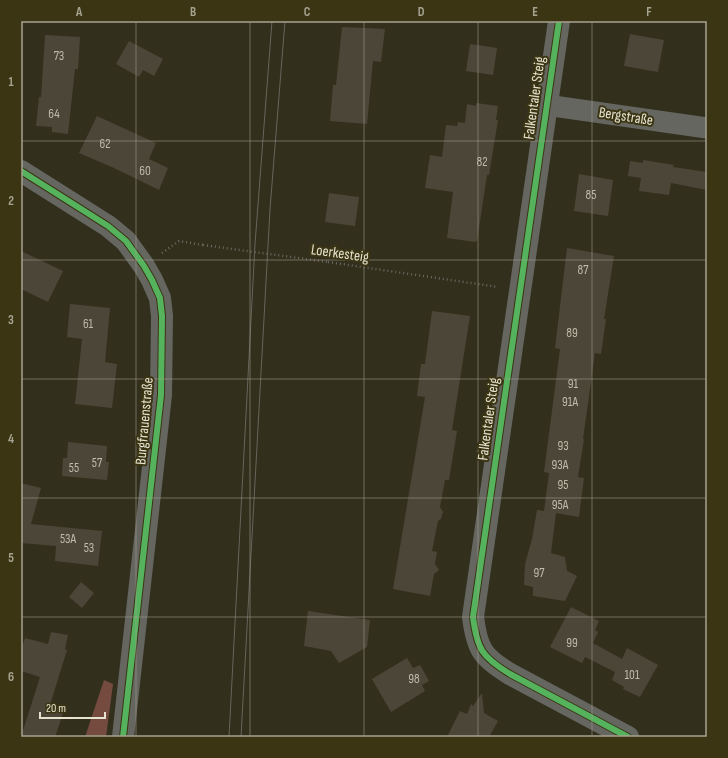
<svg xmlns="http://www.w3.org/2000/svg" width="728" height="758" font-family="'Sofia Sans Condensed',sans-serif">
<rect width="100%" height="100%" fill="#322f1d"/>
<path fill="#754b40" d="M104,680L113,684L106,737H85Z"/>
<g fill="#4c4639">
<path d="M342,27L385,29L381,62L373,61L367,124L330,121L333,85H336Z"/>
<path d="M630,34L664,40L658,72L624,66Z"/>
<path d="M45,35L80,37L78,69H75L68,134L52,132V127L36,126L39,97H41Z"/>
<path d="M129,41L163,59L154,76L143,70L139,77L116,64Z"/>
<path d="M470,44L497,48L493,75L466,71Z"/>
<path d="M476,103L498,106L496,120H498L489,175H487L477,241L475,242L447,238L453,192L425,188L430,155L442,157L446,125L457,126L458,122L465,123L467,104L476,106Z"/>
<path d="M97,116L156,143L149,159L168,168L159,190L114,168L79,153Z"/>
<path d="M643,160L674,165L673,167L707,172V190L671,183L669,195L639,191L641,178L628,176L630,161L643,163Z"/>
<path d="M579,174L613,180L608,216L574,211Z"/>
<path d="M329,193L359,197L355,226L325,222Z"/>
<path d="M567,248L614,256L604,319H606L601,354L595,353L583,439H584L578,477L584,478L579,517L556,513L551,553L565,557L567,571L577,576L565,601L533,596V587L524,585L525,564L532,539L537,510L544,511L549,473L544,472L560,349L555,348Z"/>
<path d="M21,251L63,271L48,302L21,289Z"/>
<path d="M70,304L110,308L105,362L117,364L112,408L75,404L82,339L67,337Z"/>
<path d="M432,311L470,316L452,430L457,431L449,480H445L440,507L443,512L441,519L438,521L432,551L437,552L435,564L439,570L434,574L430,596L393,589L425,397L417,396L421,364H425Z"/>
<path d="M68,442L107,446L106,462H109L107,480L62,476L63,458H67Z"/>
<path d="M21,483L41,488L31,524L102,531L98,566L55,561L56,546L21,543Z"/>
<path d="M81,582L94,593L82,608L69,597Z"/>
<path d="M571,607L599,621L595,630L598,632L593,643L622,659L627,648L658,665L640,697L623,689L624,687L612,680L615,672L585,657L582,663L550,647Z"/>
<path d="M308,611L370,620L367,647L339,663L331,651L304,646Z"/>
<path d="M51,632L68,635L65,649L67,650L50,705L64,710L55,737H21L40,677L21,671V650L25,638L48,644Z"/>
<path d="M407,658L413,668L420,665L429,681L422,685L425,691L391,712L372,679Z"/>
<path d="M482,693L484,713L498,721L489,737H447L460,711L467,714L471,704L473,706Z"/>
</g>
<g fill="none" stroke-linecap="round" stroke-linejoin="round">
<g stroke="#696a62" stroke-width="2.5" stroke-dasharray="1 3" stroke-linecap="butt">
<path d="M162,253L179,241L203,245"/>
<path d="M328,262L498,287"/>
</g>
<path stroke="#656660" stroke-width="21" d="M546,105L707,128"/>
<g stroke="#656660" stroke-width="22">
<path d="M559,21L473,617C477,649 482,657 510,674L628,737"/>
<path d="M21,171L108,226L126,241L144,266L152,280L160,298L162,316L161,395L123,737"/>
</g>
<g stroke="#65655b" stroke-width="1">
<path d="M229,737L255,244L272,21"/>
<path d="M241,737L270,209L285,21"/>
</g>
<path stroke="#696a62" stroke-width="2.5" stroke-dasharray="1 3" stroke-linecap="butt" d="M203,245L328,262"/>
<g stroke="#3b3514" stroke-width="8">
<g id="cycleway">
<path d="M559,21L473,617C477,649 482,657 510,674L628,737"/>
<path d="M21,171L108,226L126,241L144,266L152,280L160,298L162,316L161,395L123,737"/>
</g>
</g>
<use href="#cycleway" stroke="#56b35d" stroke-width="6"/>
</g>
<path fill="none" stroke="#a6a391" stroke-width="1" stroke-opacity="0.55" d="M136,21V737M250,21V737M364,21V737M478,21V737M592,21V737M21,141H707M21,260H707M21,379H707M21,498H707M21,617H707"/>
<g text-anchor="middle" stroke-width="4" stroke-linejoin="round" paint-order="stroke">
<g font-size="13" fill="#bfbbaa">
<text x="59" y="60">73</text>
<text x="54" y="118">64</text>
<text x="105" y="148">62</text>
<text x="482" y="166">82</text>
<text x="145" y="175">60</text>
<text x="591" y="199">85</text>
<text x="583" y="274">87</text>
<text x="88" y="328">61</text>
<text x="572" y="337">89</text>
<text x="573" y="388">91</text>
<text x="570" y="406">91A</text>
<text x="563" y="450">93</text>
<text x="97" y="467">57</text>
<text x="560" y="469">93A</text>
<text x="74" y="472">55</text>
<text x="563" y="489">95</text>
<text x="560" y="509">95A</text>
<text x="68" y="543">53A</text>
<text x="89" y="552">53</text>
<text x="539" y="577">97</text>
<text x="572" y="647">99</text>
<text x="632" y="679">101</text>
<text x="414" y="683">98</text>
</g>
<g font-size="15" fill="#e5e2cf" stroke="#3b3514">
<text transform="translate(534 98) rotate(-82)" y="5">Falkentaler Steig</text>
<text transform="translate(626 116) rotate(9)" y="5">Bergstraße</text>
<text transform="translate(340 253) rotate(8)" y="5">Loerkesteig</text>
<text transform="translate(488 419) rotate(-82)" y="5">Falkentaler Steig</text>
<text transform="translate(144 421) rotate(-85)" y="5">Burgfrauenstraße</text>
</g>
</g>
<rect width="728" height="758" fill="none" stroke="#3b3514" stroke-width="44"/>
<path d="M40 712v6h65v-6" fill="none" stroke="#e5e2cf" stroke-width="2"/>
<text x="46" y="712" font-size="12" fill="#e5e2cf" stroke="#3b3514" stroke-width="3" paint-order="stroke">20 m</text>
<rect x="22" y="22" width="684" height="714" fill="none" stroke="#a6a391" stroke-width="1.5"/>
<g font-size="13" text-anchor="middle" font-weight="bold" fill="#a6a391">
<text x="79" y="16">A</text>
<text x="193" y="16">B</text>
<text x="307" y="16">C</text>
<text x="421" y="16">D</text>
<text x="535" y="16">E</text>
<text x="649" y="16">F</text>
<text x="11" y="86">1</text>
<text x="11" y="205">2</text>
<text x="11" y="324">3</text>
<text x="11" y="443">4</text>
<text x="11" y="562">5</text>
<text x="11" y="681">6</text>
</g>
</svg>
